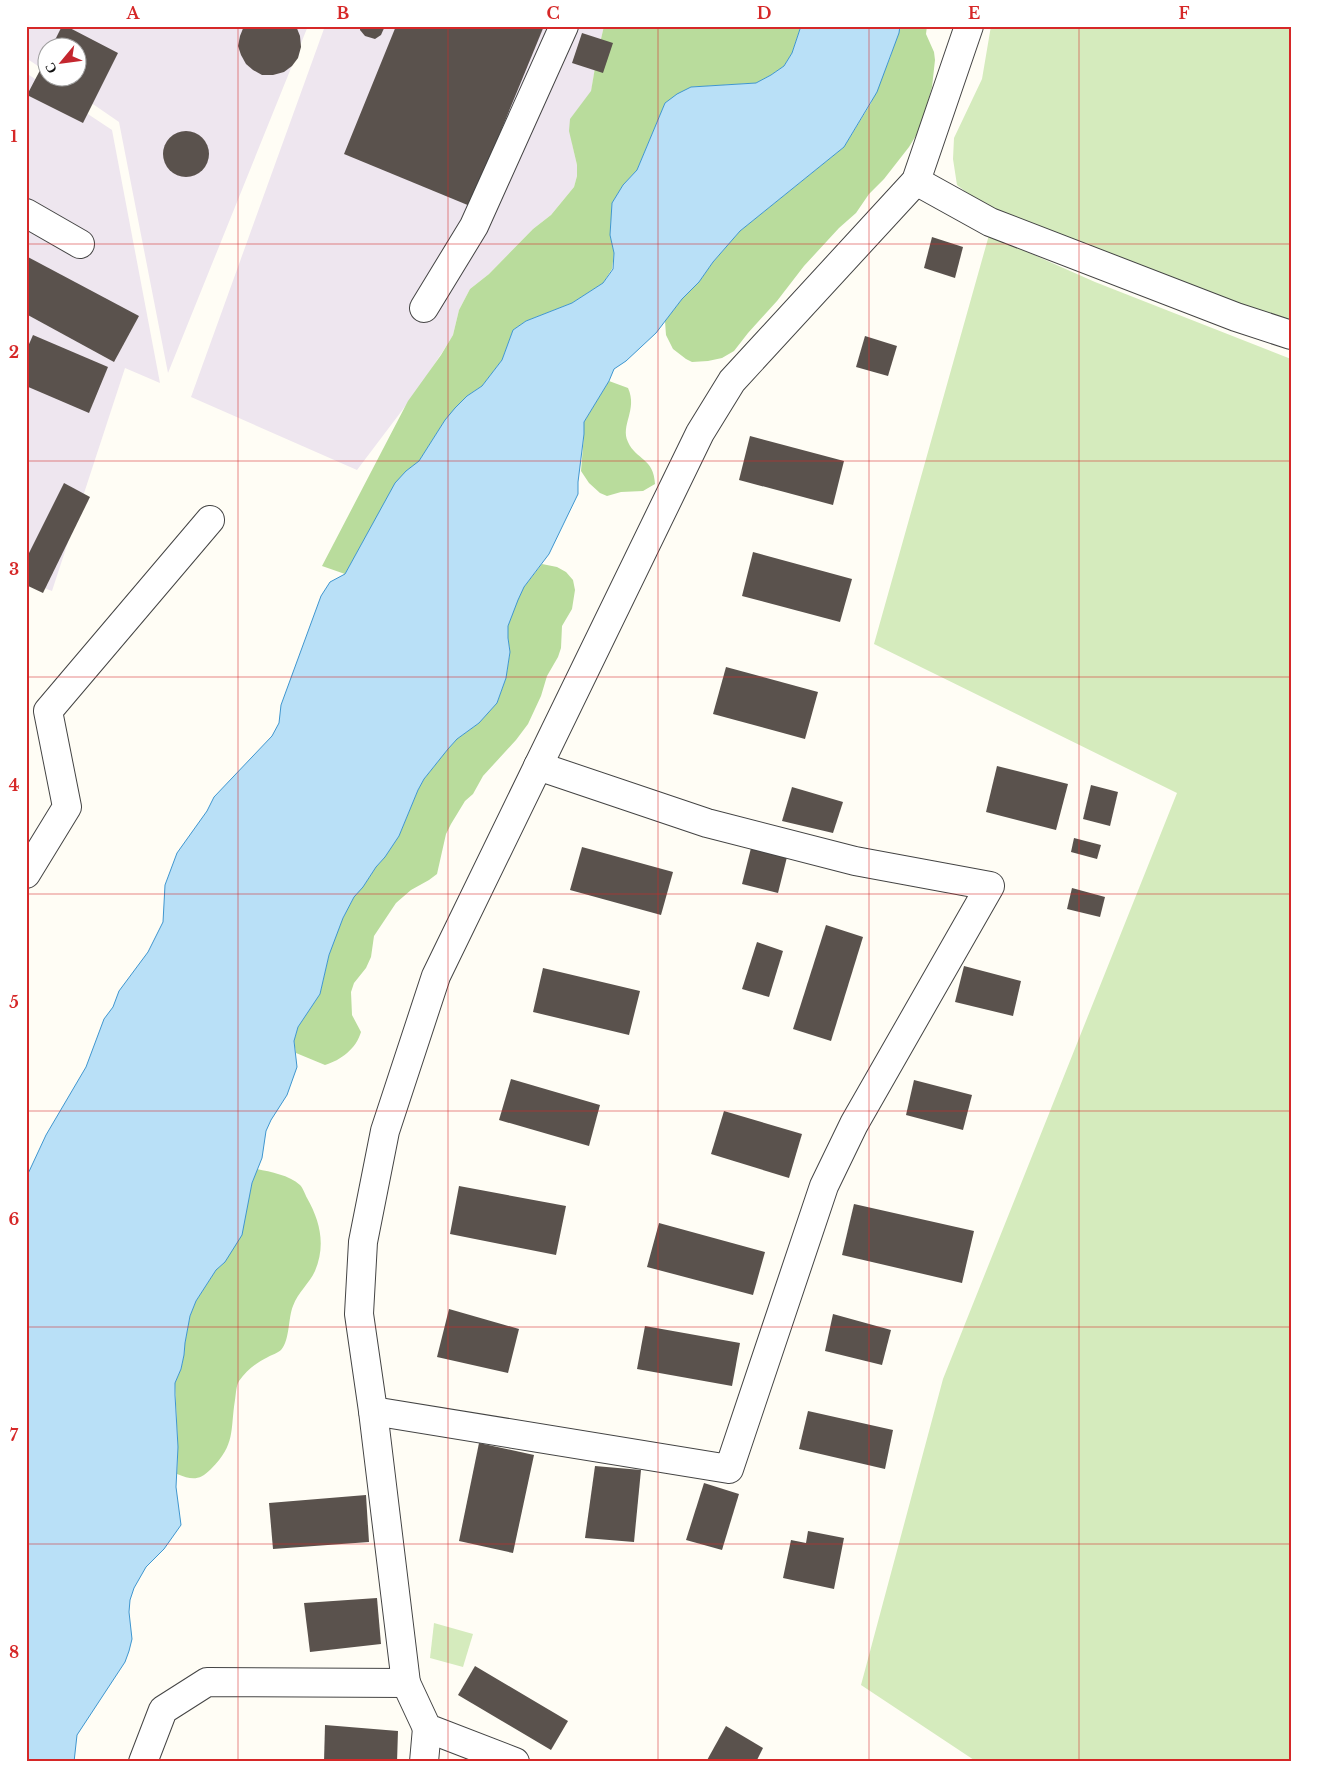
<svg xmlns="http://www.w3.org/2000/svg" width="1317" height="1788" font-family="'Libre Baskerville',serif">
<rect width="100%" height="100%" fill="#fffdf5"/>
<g fill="#eee6ef">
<path d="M26,26H308L168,373L119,122L55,78H78V48H48L47,72L26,58Z"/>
<path d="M325,26H604L597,56L591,92L584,102L572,143L577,165V176L574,187L551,215L533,229L489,274L470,289L459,310L453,335L447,345L416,392L357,470L191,397Z"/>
<path d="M26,73L112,130L160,383L125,368L52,591L26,581Z"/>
</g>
<g fill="#d5ebbd">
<path d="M991,26H1291V323L1107,254L983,205L957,185L953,159L954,138L982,79Z"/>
<path d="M989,235L1095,282L1291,359V1762H977L861,1685L943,1379L1177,793L874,644Z"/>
<path d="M434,1623L473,1634L463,1667L430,1658Z"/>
</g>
<g fill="#b9dc9c">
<path d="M604,26H801L792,53L784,66L771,75L756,83L691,87L665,103L637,170L623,185L612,203L610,235L614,253L612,269L603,283L572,303L526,321L513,330L502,360L482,386L467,396L445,420L419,461L406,471L395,484L345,574L322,566L408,401L441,355L453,335L459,310L470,289L489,274L533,229L551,215L574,187L577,176V165L569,131L570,119L591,91L597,56Z"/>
<path d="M900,26H927L926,34L934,52L935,60L932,87L920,129L909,147L884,179L869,194L856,213L839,228L804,266L777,301L748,333L734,351L722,358L708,361L692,362L686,359L673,349L666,335L665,321L682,299L699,282L713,262L740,231L844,147L871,103L890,58Z"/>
<path d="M609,381L628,388C638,410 620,425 628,442C636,460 654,458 655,484L643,491L621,492L607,496L600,493L589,483L581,471L584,434V422Z"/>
<path d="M542,564L557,567L566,572L573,580L575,590L572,609L562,626L561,648L558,657L547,676L541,696L528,724L516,740L483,776L473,794L465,801L451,824L446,834L437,874L429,880L411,890L396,903L374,936L371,957L366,968L354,983L351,992L352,1015L361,1032C356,1049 341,1060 325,1065L296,1053L294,1041L298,1027L320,994L329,955L337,930L354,897L363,887L376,867L385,857L399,836L418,790L424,779L448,749L457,739L479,723L497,703L506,678L510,652L508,638V626L517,600L524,587Z"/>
<path d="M257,1169C271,1172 289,1175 300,1185C303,1188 305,1194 307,1198C320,1221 326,1245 315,1271C309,1284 298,1292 293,1306C288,1318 290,1340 281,1350C278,1353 271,1355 268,1357C256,1363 247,1370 239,1381C236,1386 236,1394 235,1400C230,1431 236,1444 211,1469C199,1481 192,1480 177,1474L178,1447L175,1383L181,1369L184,1355L185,1343L190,1316L196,1301L216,1270L225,1262L244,1221L252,1183Z"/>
</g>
<path fill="#b9e0f7" stroke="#3f96cf" d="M801,26H900L899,33L877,92L844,147L740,231L713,262L699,282L682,299L656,333L626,361L614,369L609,381L584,422V434L578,482V494L549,554L524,587L518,600L508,626V638L510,652L506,678L497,703L479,723L457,739L448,749L424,779L418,790L399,836L385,857L376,867L363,887L354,897L343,918L329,955L320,994L298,1027L294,1041L297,1067L287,1095L271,1120L266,1131L262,1158L252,1183L242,1235L225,1262L216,1270L196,1301L190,1316L185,1343L184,1355L181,1369L175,1383V1395L178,1447L176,1487L181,1525L164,1549L146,1567L134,1588L130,1600L129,1612L132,1639L129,1651L125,1662L77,1735L74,1762H26V1178L46,1135L86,1067L104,1019L113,1007L119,991L148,952L163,922L165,885L177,853L207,811L214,797L272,736L279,723L281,705L321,596L330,582L345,574L395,483L406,471L419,461L445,420L455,408L467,396L482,386L502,360L513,330L526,321L572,303L603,283L613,269L614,253L610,235L612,203L623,185L637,170L665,103L677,94L691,87L756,83L771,75L784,66L792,53Z"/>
<g fill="#5a524d">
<path d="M62,26H66L118,53L83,123L27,95L48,55V78H78V48H51Z"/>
<path d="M244,26H296L300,36L301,47L298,58L292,66L284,72L273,75H262L253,70L246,64L241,55L238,46L240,36Z"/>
<path d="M360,26H385L381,35L375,39L365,36L360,30Z"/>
<path d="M396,26H544L470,206L344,154Z"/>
<path d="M582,33L613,43L603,73L572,63Z"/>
<circle cx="186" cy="154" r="23"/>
<path d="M932,237L963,247L955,278L924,268Z"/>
<path d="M26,256L139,316L114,362L26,314Z"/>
<path d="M33,335L108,367L89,413L26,386V351Z"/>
<path d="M865,336L897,346L888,376L856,367Z"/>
<path d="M750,436L844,461L833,505L739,480Z"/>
<path d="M64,483L90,497L43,593L26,585V559Z"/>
<path d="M753,552L852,579L840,622L742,596Z"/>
<path d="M726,667L818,692L805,739L713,714Z"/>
<path d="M997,766L1068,784L1056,830L986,812Z"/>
<path d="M1091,785L1118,792L1110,826L1083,819Z"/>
<path d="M792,787L843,802L833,833L782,821Z"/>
<path d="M1074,838L1101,845L1097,859L1071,852Z"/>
<path d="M752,844L788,853L778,893L742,884Z"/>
<path d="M582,847L673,872L661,915L570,890Z"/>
<path d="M1072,888L1105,897L1100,917L1067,909Z"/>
<path d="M826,925L863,937L831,1041L793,1029Z"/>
<path d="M757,942L783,951L769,997L742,989Z"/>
<path d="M964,966L1021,981L1013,1016L955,1002Z"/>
<path d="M543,968L640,991L629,1035L533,1012Z"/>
<path d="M511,1079L600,1105L589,1146L499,1120Z"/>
<path d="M914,1080L972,1095L963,1130L906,1115Z"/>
<path d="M724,1111L802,1134L789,1178L711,1154Z"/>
<path d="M459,1186L566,1206L556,1255L450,1234Z"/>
<path d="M854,1204L974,1231L962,1283L842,1255Z"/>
<path d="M659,1223L765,1252L753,1295L647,1267Z"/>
<path d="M449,1309L519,1329L508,1373L437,1357Z"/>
<path d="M833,1314L891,1330L882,1365L825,1351Z"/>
<path d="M645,1326L740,1343L732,1386L637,1369Z"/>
<path d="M808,1411L893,1430L885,1469L799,1449Z"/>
<path d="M479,1443L534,1455L513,1553L459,1541Z"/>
<path d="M595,1466L641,1470L634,1542L585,1538Z"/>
<path d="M704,1483L739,1494L722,1550L686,1540Z"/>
<path d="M366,1495L369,1542L273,1549L269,1503Z"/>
<path d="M808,1531L844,1538L834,1589L783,1578L791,1540L806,1543Z"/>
<path d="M377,1598L381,1644L310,1652L304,1603Z"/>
<path d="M475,1666L568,1721L551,1750L458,1695Z"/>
<path d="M325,1725L398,1731L397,1762H324Z"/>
<path d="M726,1726L763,1748L756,1762H706Z"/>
</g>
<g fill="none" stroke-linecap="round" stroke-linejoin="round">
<g stroke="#444" stroke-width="30">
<g id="minor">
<path d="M916,181L990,222L1236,317L1291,335"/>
<path d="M26,213L80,244"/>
<path d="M424,308L474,226L564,26"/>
<path d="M26,874L67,807L48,711L210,520"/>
<path d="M373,1411L729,1469L824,1186L854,1124L990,886L855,861L707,823L538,766"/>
<path d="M406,1683L427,1728L515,1762"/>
<path d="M143,1762L163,1710L207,1682L406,1683L373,1411L359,1314L363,1242L385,1131L436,976L700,433L732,381L916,181L969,26"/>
<path d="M424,1762L427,1728"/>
</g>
</g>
<use href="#minor" stroke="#fff" stroke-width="28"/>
</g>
<path fill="none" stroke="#d62828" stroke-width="1" stroke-opacity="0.55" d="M238,26V1762M448,26V1762M658,26V1762M869,26V1762M1079,26V1762M26,244H1291M26,461H1291M26,677H1291M26,894H1291M26,1111H1291M26,1327H1291M26,1544H1291"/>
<rect width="1317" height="1788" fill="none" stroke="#ffffff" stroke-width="55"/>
<g transform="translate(62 62) rotate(241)"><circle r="24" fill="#ffffff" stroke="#a0a0a0"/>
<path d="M0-4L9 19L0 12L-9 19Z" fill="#c4262e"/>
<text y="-8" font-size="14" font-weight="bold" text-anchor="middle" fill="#111111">С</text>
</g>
<rect x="28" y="28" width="1262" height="1732" fill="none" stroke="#d62828" stroke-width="2"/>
<g font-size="16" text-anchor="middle" font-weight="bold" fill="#d62828">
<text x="133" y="19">A</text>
<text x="343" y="19">B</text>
<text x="553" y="19">C</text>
<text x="764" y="19">D</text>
<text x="974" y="19">E</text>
<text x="1184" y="19">F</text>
<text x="14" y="142">1</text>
<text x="14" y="358">2</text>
<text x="14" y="575">3</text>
<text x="14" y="791">4</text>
<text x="14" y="1008">5</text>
<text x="14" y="1225">6</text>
<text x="14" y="1441">7</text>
<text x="14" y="1658">8</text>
</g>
</svg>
